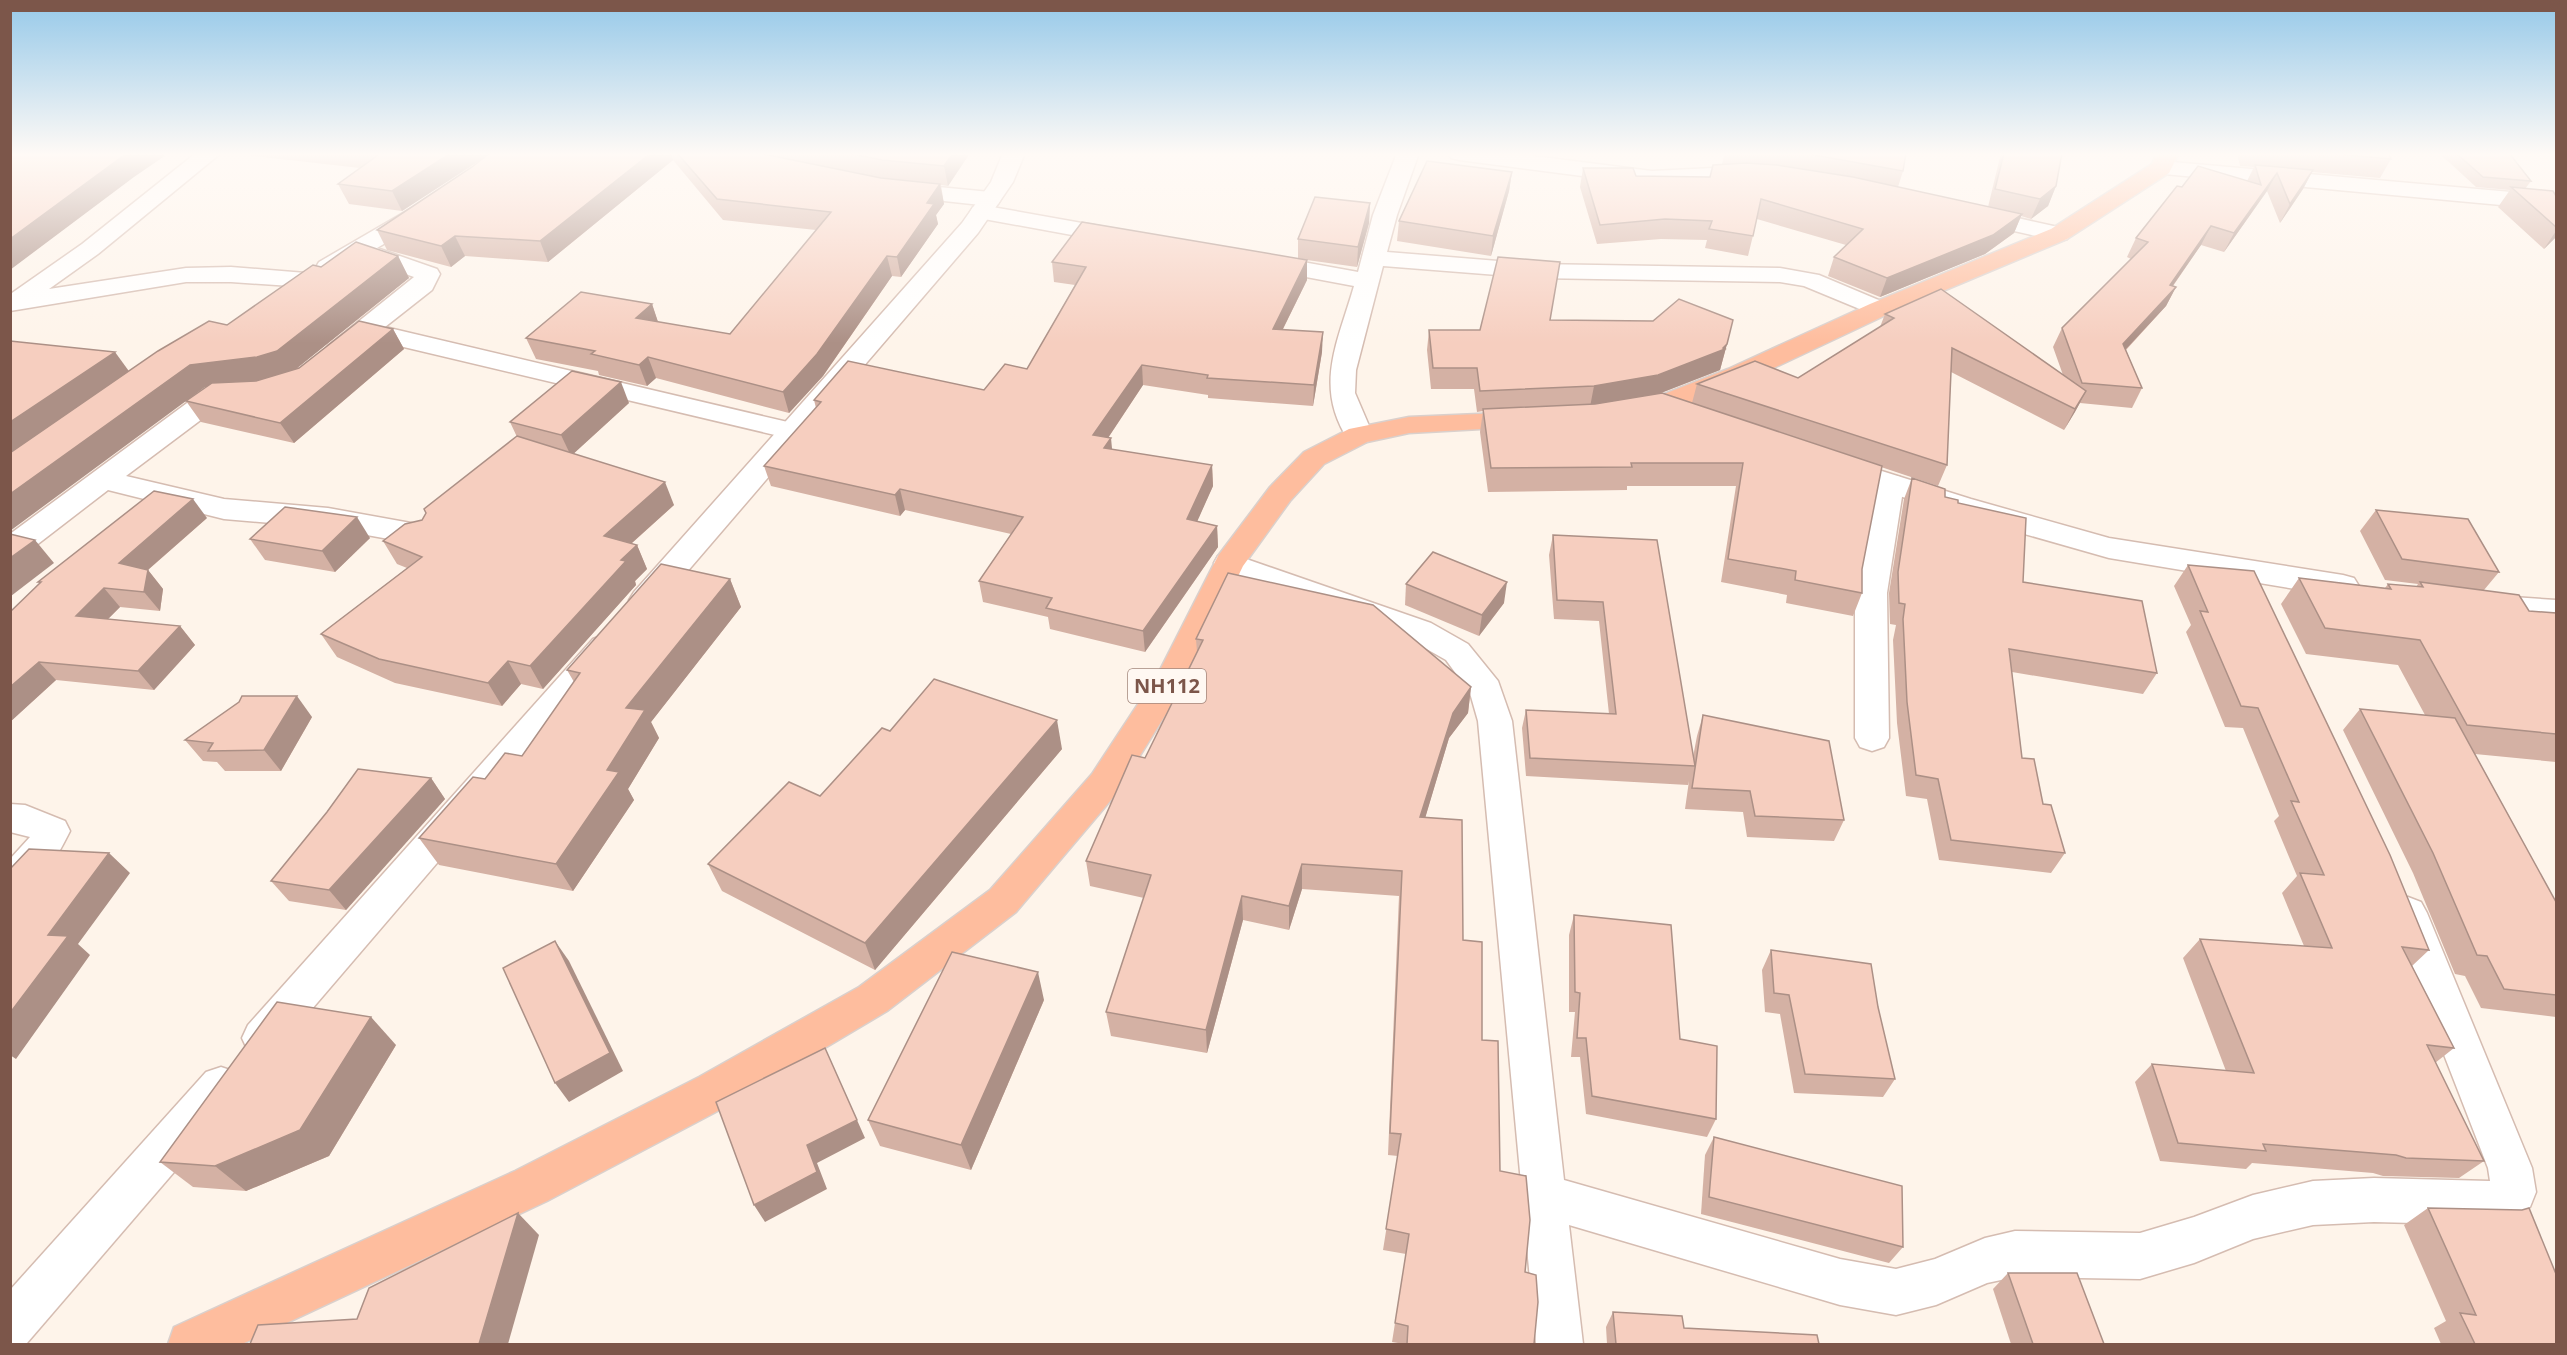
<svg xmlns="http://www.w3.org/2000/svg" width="2567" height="1355" font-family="'Open Sans',sans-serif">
<rect width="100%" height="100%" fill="#fef4ea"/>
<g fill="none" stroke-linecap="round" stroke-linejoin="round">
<g stroke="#d5bcb1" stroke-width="3">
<g id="minor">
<path d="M196,153H221L98,254L49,289L186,268L231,267L306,273L315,275L318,280L315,285L306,287L231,282H186L10,311L12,293L82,244Z"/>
<path d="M1397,153H1419L1397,215L1387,252L1536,264L1780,268L1819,275L1888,304L1892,309L1888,314L1879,317L1804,286L1780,282L1536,278L1383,266L1356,370L1355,393L1373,435L1369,441L1359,444L1349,441C1313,387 1338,342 1354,286L1264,269L1255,267L1252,262L1255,257L1264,255L1358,272L1373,215Z"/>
<path d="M1448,153H1510L1652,171L1754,166L1762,168L1765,173L1762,178L1754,180L1652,185L1459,160L1451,158Z"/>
<path d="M2161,161L2556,196V210L2153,173L2150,168L2153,163Z"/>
<path d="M897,183L990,192L998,194L1001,199L998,204L990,206L889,195L886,190L889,185Z"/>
<path d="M981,205L1121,230L1129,232L1133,237L1129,242L1121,244L973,217L970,212L973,207Z"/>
<path d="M418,207L426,209L430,214L426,219L377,248L437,269L440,274L432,290L385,327L792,423L802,425L806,431L802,437L792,439L370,339C356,350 346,362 328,358L324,352L328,346L414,277L360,258L328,274L319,272L316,267L319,262L410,209Z"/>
<path d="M1973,208L2067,229L2071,234L2067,239L2059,241L1965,220L1961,215L1965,210Z"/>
<path d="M232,382L241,384L245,390L241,396L226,401L126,476L224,499L328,508L422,525L433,528L437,535L433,542L422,545L328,528L224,519L108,490L21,557L10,560V534L206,389Z"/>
<path d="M1890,475L1900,477L1904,484L1887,593L1889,738L1884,747L1872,751L1860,747L1855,738V593L1876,484L1880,477Z"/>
<path d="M1229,553L1431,623L1468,644L1498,681L1512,721L1564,1180L1840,1259L1896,1269L1935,1259L1985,1238L2015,1231L2140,1233L2194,1217L2253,1195L2313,1181L2374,1178L2490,1181L2488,1168L2389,913L2395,902L2408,897L2421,902L2427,913L2532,1168L2536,1192L2530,1207L2496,1225L2374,1222L2313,1225L2253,1239L2194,1263L2140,1279L2015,1277L1987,1283L1936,1305L1896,1315L1840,1305L1569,1225L1583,1344H1536L1478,721L1470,693L1446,660L1409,639L1218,570L1214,563L1218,556Z"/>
<path d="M10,804L25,805L65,821L70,831C57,857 39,891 10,900V859L30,837L10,832Z"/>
</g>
</g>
<g stroke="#d5bcb1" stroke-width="3">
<g id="tertiary">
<path d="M1003,153H1025L1013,182L978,233L656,608L645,611L634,608L629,600L634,592L962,223L991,182Z"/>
<path d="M1837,457L1971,499L2109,538L2343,575L2354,578L2359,586L2354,594L2343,597L2109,558L1951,513L1827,472L1823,466L1827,460Z"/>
<path d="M2484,595L2556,600V622L2484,617L2473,614L2468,606L2473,598Z"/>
<path d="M604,635L615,639L620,647L615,655L276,1051L262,1056L248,1051L242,1038L248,1025L593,639Z"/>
<path d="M221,1067L236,1072L242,1086L236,1100L27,1343L10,1344V1290L206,1072Z"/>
</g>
</g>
<g stroke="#dad0cc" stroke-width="3">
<g id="trunk">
<path d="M2157,153H2179L2169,173L2067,239L1888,314L1746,381L1670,411L1636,417L1626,415L1622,409L1626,403L1654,398L1728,369L1870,304L2051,229L2152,164Z"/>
<path d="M1525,412L1535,414L1539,420L1535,426L1409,433L1367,442L1324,464L1290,501L1243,566L1189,677L1116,794L1016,912L887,1011L729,1105L547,1201L242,1344H168L174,1327L515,1171L699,1077L859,987L990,890L1092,774L1159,672L1218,556L1270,487L1304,452L1349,429L1409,417Z"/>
</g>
</g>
<use href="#minor" fill="#fff" fill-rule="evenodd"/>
<use href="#tertiary" fill="#fff" fill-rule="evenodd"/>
<use href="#trunk" fill="#febd9e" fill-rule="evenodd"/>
</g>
<g fill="#d4b1a4">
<path d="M227,153H970L948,186L941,185L944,204L936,215L938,224L901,277L892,276L823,376L789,413L656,378L647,386L599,375L598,371L536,359L526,338L652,304L658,322L730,334L816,230L723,220L673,160L548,262L465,256L451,267L387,250L377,230L472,167L484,158L402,211L349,204L338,184L360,168Z"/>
<path d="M1725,153H1906L1903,171L1898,187L1988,207L2001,153H2062L2056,186L2048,206L2031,219L2021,216L2014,233L1985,254L1880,297L1828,276L1834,257L1846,245L1757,219L1748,256L1705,248L1707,240L1661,239L1597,244L1580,187L1583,168L1636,176L1710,177L1722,164Z"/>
<path d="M2237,153H2388L2391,159L2380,178L2312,172L2303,189L2280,223L2267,191L2224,252L2201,245L2173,286L2176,287L2166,306L2126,350L2142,388L2132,408L2080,403L2064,430L1951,372L1947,465L1938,486L1881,467L1862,569V593L1853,616L1786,603L1787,595L1721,582L1736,486H1627V490L1488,492L1480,432L1483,411L1477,412L1474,389H1431L1427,350L1429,330H1480L1550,320L1727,344L1720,370L1661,393L1692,403L1697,384L1798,378L1880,327L1885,314L2063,375L2053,347L2062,328L2131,259L2127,257L2136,238L2182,187L2247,181L2254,167L2240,166Z"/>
<path d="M2439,153H2509L2531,181L2525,189L2556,196V237L2544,249L2498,207L2510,190L2476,187Z"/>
<path d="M1512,172L1509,191L1491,256L1397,241L1399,221Z"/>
<path d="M1370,203L1369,223L1357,267L1307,260V280L1283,329L1322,352L1313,406L1208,398V395L1143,385L1108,438L1112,450L1212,465L1213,486L1197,521L1217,526L1218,547L1145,652L1050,629L1048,617L983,602L979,581L1011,534L905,510L900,516L771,486L764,466L816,408L814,400L984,390L1027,369L1075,285L1054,282L1052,262L1298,258V239Z"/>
<path d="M398,256L409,278L296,369L393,329L404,349L294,443L201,422L186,401L206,387L129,372L227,325L321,267Z"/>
<path d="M629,403L573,454L674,505L631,544L637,545L647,569L635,581L636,585L543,689L521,684L502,706L395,683L337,657L321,634L407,568L397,564L383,541L422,520L517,437L510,422Z"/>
<path d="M1912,478L1945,497L1958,503L2023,582L2157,673L2143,694L2012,672L2022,758L2065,853L2051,873L1939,860L1927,799L1906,796L1897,723L1893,640L1896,625L1890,624L1889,593L1904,499Z"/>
<path d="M2376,510L2499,572L2484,590L2529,611L2556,613V762L2475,754L2556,902V1017L2481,1008L2465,976L2455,974L2413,873L2343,730L2360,709L2425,715L2398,665L2306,654L2281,604L2299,578L2385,588L2388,584L2416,587L2418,584L2385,580L2360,531Z"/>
<path d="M207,518L148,570L163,589L160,611L120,607L108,619L180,626L195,645L154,690L56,680L10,722V612L40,583L38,582Z"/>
<path d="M1553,535L1657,540L1693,757L1697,736L1703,715L1844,820L1834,841L1747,837L1743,812L1685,809L1689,781L1688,785L1526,776L1522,728L1526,710L1609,714L1599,621L1554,619L1549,555Z"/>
<path d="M370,538L335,572L265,560L250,539Z"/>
<path d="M2188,565L2429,950L2412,966L2454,1048L2435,1063L2484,1161L2459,1178L2383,1176L2373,1173L2252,1163L2246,1169L2160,1161L2135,1082L2152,1064L2226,1071L2183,958L2200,939L2304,946L2282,893L2297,876L2274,821L2279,816L2243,728L2225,727L2186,632L2191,625L2174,586Z"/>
<path d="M730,579L741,607L651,722L659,738L628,789L634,800L573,891L439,865L419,838L485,779L522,756L574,682L567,670Z"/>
<path d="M1406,584L1504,603L1479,636L1405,605Z"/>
<path d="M1196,639L1471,687L1468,713L1449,738L1425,818L1463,940L1482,1040L1500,1171L1525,1272L1534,1344H1404L1392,1342L1406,1254L1383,1250L1398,1156L1388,1155L1399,896L1302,889L1289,930L1243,920L1207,1053L1111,1036L1106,1012L1144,898L1090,886L1086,861L1145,758L1197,652Z"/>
<path d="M312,717L281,771H225L217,762L203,761L185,740Z"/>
<path d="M890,731L1062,749L875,970L722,891L708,864L820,796Z"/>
<path d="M431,778L445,799L346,910L289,901L271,881Z"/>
<path d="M1574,915L1680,1039L1716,1119L1707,1137L1586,1114L1580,1057H1571L1575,1012H1569V935Z"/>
<path d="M1771,950L1895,1079L1883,1097L1794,1093L1780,1014L1765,1012L1762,970Z"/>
<path d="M1044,1000L971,1170L880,1146L868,1120Z"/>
<path d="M396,1045L329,1156L246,1191L193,1187L160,1162Z"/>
<path d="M1714,1137L1903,1247L1889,1263L1701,1214L1705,1155Z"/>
<path d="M2428,1208L2556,1344H2441L2434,1328L2446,1321L2404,1225Z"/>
<path d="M2008,1273L2104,1344H2011L1993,1289Z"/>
<path d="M1613,1312L1684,1328L1819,1344H1607L1606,1327Z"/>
</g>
<g fill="#ac9086">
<path d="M127,153H169L134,177L10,270V239Z"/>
<path d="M451,153H491L402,211L392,191Z"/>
<path d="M651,153H671L673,160L548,262L540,241Z"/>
<path d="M953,153H970L948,186L944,166Z"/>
<path d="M2313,170L2303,189L2280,223L2290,204Z"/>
<path d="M1512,172L1509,191L1491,256L1493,236Z"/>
<path d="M2277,173L2267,191L2224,252L2234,233Z"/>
<path d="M940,184L944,204L936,215L938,224L901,277L897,257L927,203Z"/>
<path d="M2056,186L2048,206L2031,219L2040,199Z"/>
<path d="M1370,203L1369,223L1357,267L1358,247Z"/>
<path d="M2022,214L2014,233L1985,254L1880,297L1887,278Z"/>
<path d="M2211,226L2201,245L2160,304L2176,287L2166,306L2113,363L2123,344L2170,285Z"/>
<path d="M2556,231V237L2544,249Z"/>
<path d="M455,236L465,256L451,267L441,246Z"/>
<path d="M398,256L409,278L291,373L271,379L205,387L10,531V494L190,365Z"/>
<path d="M887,256L892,276L823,376L789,413L783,392Z"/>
<path d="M1307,260V280L1273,349V329Z"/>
<path d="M652,304L659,325L636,318Z"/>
<path d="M393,329L404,349L294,443L280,423Z"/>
<path d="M1323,332L1322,352L1313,406L1314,385Z"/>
<path d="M1727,344L1720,370L1653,396L1590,407L1594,386L1723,348Z"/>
<path d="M115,352L131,374L10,457V422Z"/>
<path d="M648,357L656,378L647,386L639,365Z"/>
<path d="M1142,365L1143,385L1096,456L1093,435Z"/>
<path d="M621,382L629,403L571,456L561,435Z"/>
<path d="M2086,391L2075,412L2064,430L2075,409Z"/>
<path d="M1111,438L1113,459L1104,448Z"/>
<path d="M1212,465L1213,486L1189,540L1187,519Z"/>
<path d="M665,482L674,505L614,559L604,536Z"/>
<path d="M900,489L905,510L900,516L895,495Z"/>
<path d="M193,499L207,518L134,582L119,563Z"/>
<path d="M357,517L370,538L335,572L322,551Z"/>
<path d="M1217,526L1218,547L1145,652L1143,631Z"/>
<path d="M35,540L54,563L11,596L10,558Z"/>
<path d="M637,545L647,569L635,581L636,585L543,689L530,666L621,560Z"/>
<path d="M148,570L163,589L160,611L144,592Z"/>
<path d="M730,579L741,607L651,722L659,738L628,789L634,800L573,891L556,864L607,770L626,708Z"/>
<path d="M1507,582L1504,603L1479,636L1482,615Z"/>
<path d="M104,588L120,607L92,635L76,616Z"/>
<path d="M180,626L195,645L154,690L138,671Z"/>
<path d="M508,661L521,684L502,706L488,683Z"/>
<path d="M39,662L56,680L10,722V687Z"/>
<path d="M1471,687L1468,713L1449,738L1418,842L1420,817L1453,713Z"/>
<path d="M297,696L312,717L281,771L264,750Z"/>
<path d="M1057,720L1062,749L875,970L865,943Z"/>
<path d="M431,778L445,799L346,910L329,890Z"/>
<path d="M109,853L130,873L78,944L90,955L16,1059L10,1055V1013L48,935Z"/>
<path d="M1302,864V889L1289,930V906Z"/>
<path d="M1242,896L1243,920L1207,1053L1206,1030Z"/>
<path d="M555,941L569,961L623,1071L569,1102L555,1083Z"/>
<path d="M1038,972L1044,1000L971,1170L961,1145Z"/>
<path d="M371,1017L396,1045L329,1156L246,1191L215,1166Z"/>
<path d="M825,1048L865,1138L817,1163L827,1189L765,1222L754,1205L807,1145Z"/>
<path d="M518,1213L539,1235L508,1344H479Z"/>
</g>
<g fill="#f6cebf" stroke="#ac9086" stroke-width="1.5">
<path d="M10,153H127L10,239Z"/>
<path d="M381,153H451L392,191L338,184Z"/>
<path d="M490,153H651L540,241L455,236L441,246L377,230L472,167Z"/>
<path d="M677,153H758L881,178L940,184L927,203L934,204L897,257L887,256L817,354L783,392L648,357L639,365L591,354L595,351L526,338L581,292L652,304L636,318L730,334L831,212L717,199Z"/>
<path d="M849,153H953L944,166L882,160Z"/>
<path d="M1803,153H1906L1903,171Z"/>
<path d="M2004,153H2062L2056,186L2040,199L1995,189Z"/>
<path d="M2326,153H2388L2391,159Z"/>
<path d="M2456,153H2509L2531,181L2483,177Z"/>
<path d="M1427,161L1512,172L1493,236L1399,221Z"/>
<path d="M1746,163L1777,165L1853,177L2022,214L1993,235L1887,278L1834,257L1863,229L1761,199L1753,236L1709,229L1712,221L1665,219L1600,225L1583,168H1633L1636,176L1710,177L1713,165Z"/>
<path d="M2255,165L2313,170L2290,204L2277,173L2234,233L2211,226L2170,285L2176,287L2123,344L2142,388L2082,383L2062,328L2148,242L2136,238L2177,186L2182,187L2198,166L2261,185Z"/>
<path d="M2511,187L2553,191L2556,196V227Z"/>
<path d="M1315,197L1370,203L1358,247L1298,239Z"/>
<path d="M1082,222L1307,260L1273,329L1323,332L1314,385L1207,378L1208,375L1142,365L1093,435L1111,438L1104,448L1212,465L1187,519L1217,526L1143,631L1046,608L1052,598L979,581L1023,517L900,489L895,495L764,466L821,402L814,400L848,361L984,390L1005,364L1027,369L1086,267L1052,262Z"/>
<path d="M356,242L398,256L277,351L257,357L190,365L10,494V453L158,351L209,321L227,325L313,265L321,267Z"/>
<path d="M1498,257L1560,262L1550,320L1653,321L1679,299L1733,320L1727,344L1723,348L1725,349L1658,375L1594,386L1480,391L1477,368H1433L1429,330H1480Z"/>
<path d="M1941,289L2086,391L2075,409L1952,348L1947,465L1697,384L1755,361L1798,378L1894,318L1885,314Z"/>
<path d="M359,321L393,329L280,423L186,401L212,383L256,381L299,368Z"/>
<path d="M10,341L115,352L10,422Z"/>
<path d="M572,371L621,382L561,435L510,422Z"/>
<path d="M1662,393L1882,466L1862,569V593L1795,580L1796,571L1728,559L1743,463H1631L1632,467L1491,468L1483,409L1595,404Z"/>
<path d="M517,436L665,482L604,536L637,545L621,560L626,561L530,666L508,661L488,683L379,659L321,634L422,557L383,541L405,524L422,520L426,513L424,509Z"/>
<path d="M1912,478L1945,489V497L1958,500V503L2026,518L2023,582L2142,601L2157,673L2009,649L2022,758L2034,759L2043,804L2051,805L2065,853L1951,840L1938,779L1916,775L1907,702L1903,619L1905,604L1899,603L1898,572Z"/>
<path d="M154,491L193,499L119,563L148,570L144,592L104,588L76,616L180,626L138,671L39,662L10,687V612L41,582H38Z"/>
<path d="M285,507L357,517L322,551L250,539Z"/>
<path d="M2376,510L2468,519L2499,572L2402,559Z"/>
<path d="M10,534L35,540L10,558Z"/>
<path d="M1553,535L1657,540L1695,766L1530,758L1526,710L1616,714L1603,602L1557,600Z"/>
<path d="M1433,552L1507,582L1482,615L1406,584Z"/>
<path d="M661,564L730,579L626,708L645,710L607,770L619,772L556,864L419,838L473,777L485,779L505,753L522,756L580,673L567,670Z"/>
<path d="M2188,565L2254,571L2390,855L2429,950L2402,947L2454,1048L2427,1045L2484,1161L2406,1158L2396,1155L2263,1144L2266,1151L2178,1143L2152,1064L2254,1073L2200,939L2332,948L2300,873L2324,875L2291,801L2299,802L2258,708L2241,706L2200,611L2208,612Z"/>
<path d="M1228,573L1373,605L1471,687L1453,713L1420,817L1462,820L1463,940L1482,942V1040L1498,1041L1500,1171L1526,1176L1530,1220L1525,1272L1536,1275L1538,1302L1534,1344H1407L1408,1326L1395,1323L1409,1234L1386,1229L1401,1134L1390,1133L1402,871L1302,864L1289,906L1242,896L1206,1030L1106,1012L1151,875L1086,861L1132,755L1145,758L1203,640L1196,639Z"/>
<path d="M2299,578L2391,589L2388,584L2423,587L2420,582L2519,595L2529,611L2556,613V734L2467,725L2420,640L2325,628Z"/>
<path d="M934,679L1057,720L865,943L708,864L789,782L820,796L882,728L890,731Z"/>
<path d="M242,696H297L264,750L208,751L213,743L185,740L239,702Z"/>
<path d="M2360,709L2455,718L2556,902V995L2504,989L2487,956L2477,955L2433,853Z"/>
<path d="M1703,715L1829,741L1844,820L1755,816L1750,791L1692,788Z"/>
<path d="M358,769L431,778L329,890L271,881L327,812Z"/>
<path d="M29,849L109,853L48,935L68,936L10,1013V869Z"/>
<path d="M1574,915L1671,925L1680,1039L1717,1046L1716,1119L1592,1096L1586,1038H1577L1580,993L1575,992Z"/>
<path d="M555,941L610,1053L555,1083L503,968Z"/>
<path d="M1771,950L1871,964L1878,1007L1895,1079L1805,1074L1789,995L1774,993Z"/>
<path d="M952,952L1038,972L961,1145L868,1120Z"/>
<path d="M277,1002L371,1017L300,1130L215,1166L160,1162Z"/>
<path d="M825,1048L857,1120L807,1145L817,1172L754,1205L716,1102Z"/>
<path d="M1714,1137L1902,1186L1903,1247L1709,1197Z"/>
<path d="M2428,1208L2522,1210L2529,1208L2556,1274V1344H2475L2460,1313L2476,1315Z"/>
<path d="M518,1213L479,1344H250L258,1325L357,1319L369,1288Z"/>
<path d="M2008,1273H2077L2104,1344H2033Z"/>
<path d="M1613,1312L1682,1316L1684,1328L1817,1335L1819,1344H1616Z"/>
</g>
<linearGradient id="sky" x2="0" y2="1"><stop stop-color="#96c9e9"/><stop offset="0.45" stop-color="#fffaf6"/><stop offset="1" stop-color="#fffaf6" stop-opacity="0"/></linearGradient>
<rect width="2567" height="343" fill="url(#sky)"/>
<g text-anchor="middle" stroke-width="5" stroke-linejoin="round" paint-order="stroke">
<rect fill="#fff8f2" stroke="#a3877c" stroke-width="1.5" x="1128" y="669" width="78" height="34" rx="4.5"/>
<g font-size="20" font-weight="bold" fill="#7c564a">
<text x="1167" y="693">NH112</text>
</g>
</g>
<rect width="2567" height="1355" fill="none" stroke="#7c564a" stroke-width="24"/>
</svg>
